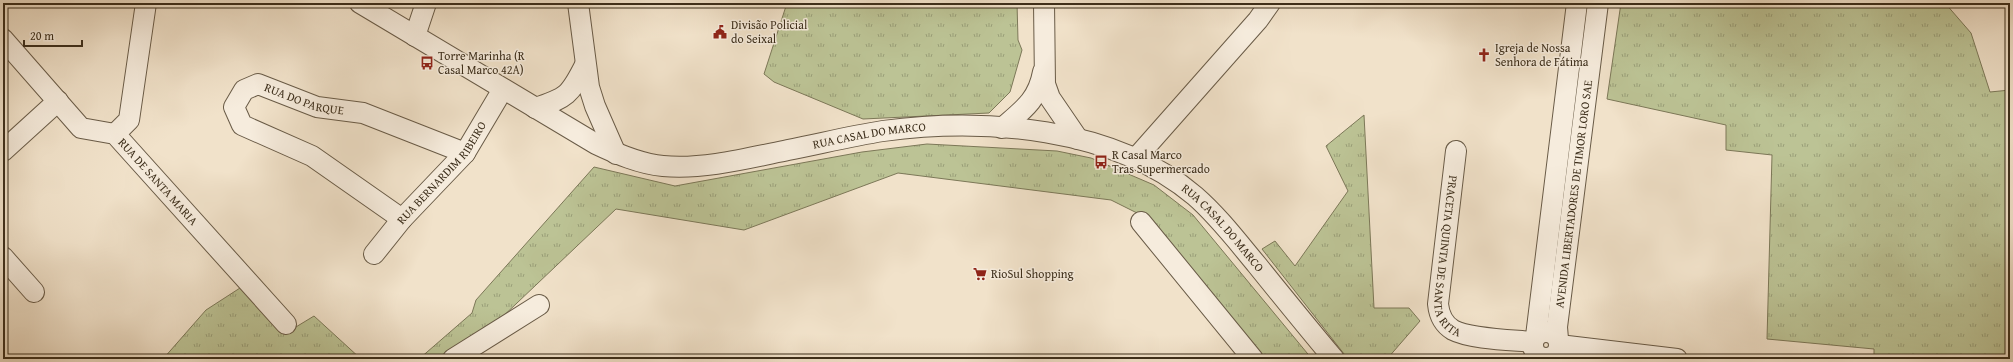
<svg xmlns="http://www.w3.org/2000/svg" width="2013" height="362" font-family="'Gentium Book Plus',serif">
<defs>
<pattern id="grass-tufts" width="24" height="20" patternUnits="userSpaceOnUse"><rect width="24" height="20" fill="#bcc395"/><path d="M3 7l-1-3M5 7V3M7 7l1-3M15 17l-1-3M17 17v-4M19 17l1-3" fill="none" stroke="#9a9f79"/></pattern>
</defs>
<rect width="100%" height="100%" fill="#f1e2ca"/>
<filter id="stains"><feTurbulence type="fractalNoise" baseFrequency=".005" numOctaves="4"/><feColorMatrix values="0 0 0 0 .2 0 0 0 0 .09 0 0 0 0 .02 0 0 0 .5 -.17"/></filter>
<radialGradient id="worn" r=".72"><stop offset=".6" stop-color="#630" stop-opacity="0"/><stop offset="1" stop-color="#630" stop-opacity=".3"/></radialGradient>
<g fill="url(#grass-tufts)" stroke="#7c7858">
<path d="M787,3H1017L1018,40L1022,50L1010,92L989,113L863,119L774,82L764,74Z"/>
<path d="M1621,3H1945L1971,33L1990,92L2010,90V359H1874V349L1767,339L1772,155L1726,150V125L1607,99Z"/>
<path d="M1364,115L1374,308H1409L1420,321L1387,359H1348L1262,249L1275,241L1295,266L1348,191L1326,146Z"/>
<path d="M927,144L1057,151L1091,158L1154,185L1193,215L1312,359H1261L1141,215L1111,200L898,173L744,230L616,209L497,322L445,359H419L472,313L476,300L594,167L675,186L862,152Z"/>
<path d="M240,288L286,333L314,316L361,359H163L206,310Z"/>
</g>
<g fill="none" stroke-linecap="round" stroke-linejoin="round">
<g stroke="#695b47" stroke-width="22">
<g id="minor">
<path id="s1" d="M360,3L596,144C617,154 640,164 663,166C702,170 749,158 788,150C819,144 851,136 883,131C984,117 1114,127 1195,196C1218,216 1237,241 1257,265C1282,296 1308,328 1334,359"/>
<path d="M578,3L589,87L595,106L616,154"/>
<path d="M1044,3L1045,84L1050,98L1078,139"/>
<path d="M415,36L426,3"/>
<path id="s2" d="M3,39L81,128L115,134L286,324"/>
<path d="M535,108C567,98 570,95 585,65"/>
<path d="M1002,128C1023,110 1038,100 1043,72"/>
<path d="M115,134L129,120L146,3"/>
<path d="M3,151L58,101"/>
<path id="s3" d="M1456,151L1438,304C1439,314 1443,324 1453,330C1470,339 1512,340 1533,342"/>
<path d="M1136,158L1258,20L1270,3"/>
<path id="s4" d="M402,219L312,156L242,125L234,107L244,90L258,84L317,107L363,113L465,153"/>
<path d="M1141,222L1253,359"/>
<path id="s5" d="M374,254L402,219L465,153L503,89"/>
<path d="M3,257L34,292"/>
<circle cx="1546" cy="345" r="13"/>
<path d="M1536,336L1577,3"/>
<path id="s6" d="M1558,339L1557,327L1598,3"/>
<path d="M1559,345L1677,359"/>
<path d="M453,359L539,305"/>
</g>
</g>
<use href="#minor" stroke="#f6ecdd" stroke-width="20"/>
</g>
<defs>
<g id="civic-bare" transform="scale(1.08)"><path d="M-.6-6.5H3V-4.5H.6V-3L4-1V1h2V6H-6V1h2V-1L-.6-3ZM-1.2 2.5V6h2.4V2.5Z" fill="#8f2418" stroke="#f6ecdd" stroke-width="2.5" paint-order="stroke"/></g>
<g id="church-bare" transform="scale(1.08)"><path d="M-1.2-6h2.4v3.5h3.3v2.4h-3.3V6h-2.4V-.1h-3.3v-2.4h3.3Z" fill="#8f2418" stroke="#f6ecdd" stroke-width="2.5" paint-order="stroke"/></g>
<g id="bus-bare" transform="scale(1.08)"><path d="M-5-6H5V4H4V6H2V4H-2V6H-4V4H-5ZM-3.5-4V0h7V-4ZM-3.5 1.2v1.5H-2V1.2ZM2 1.2v1.5H3.5V1.2Z" fill="#8f2418" stroke="#f6ecdd" stroke-width="2.5" paint-order="stroke"/></g>
<g id="supermarket-bare" transform="scale(1.08)"><path d="M-6-5.5h2.5l.6 2H6L4.5 2H-2.5L-4.4-4H-6ZM-1.5 3.2a1.3 1.3 0 1 0 .1 0ZM3 3.2a1.3 1.3 0 1 0 .1 0Z" fill="#8f2418" stroke="#f6ecdd" stroke-width="2.5" paint-order="stroke"/></g>
</defs>
<g fill-rule="evenodd">
<use href="#civic-bare" x="720" y="32"/>
<use href="#church-bare" x="1484" y="55"/>
<use href="#bus-bare" x="427" y="63"/>
<use href="#bus-bare" x="1101" y="162"/>
<use href="#supermarket-bare" x="980" y="274"/>
</g>
<g text-anchor="middle" stroke-width="3" stroke-linejoin="round" paint-order="stroke">
<g font-size="12" fill="#3c2e1b" stroke="#f6ecdd" text-anchor="start">
<text x="731" y="29">Divisão Policial<tspan x="731" dy="14">do Seixal</tspan></text>
<text x="1495" y="52">Igreja de Nossa<tspan x="1495" dy="14">Senhora de Fátima</tspan></text>
<text x="438" y="60">Torre Marinha (R<tspan x="438" dy="14">Casal Marco 42A)</tspan></text>
<text x="1112" y="159">R Casal Marco<tspan x="1112" dy="14">Tras Supermercado</tspan></text>
<text x="991" y="278">RioSul Shopping</text>
</g>
<g font-size="12" fill="#3c2e1b" stroke="#f6ecdd">
<text dy="4" stroke="none"><textPath href="#s4" startOffset="290">RUA DO PARQUE</textPath></text>
<text dy="4" stroke="none"><textPath href="#s1" startOffset="555">RUA CASAL DO MARCO</textPath></text>
<text dy="4" stroke="none"><textPath href="#s5" startOffset="106">RUA BERNARDIM RIBEIRO</textPath></text>
<text dy="4" stroke="none"><textPath href="#s2" startOffset="217">RUA DE SANTA MARIA</textPath></text>
<text dy="4" stroke="none"><textPath href="#s6" startOffset="146">AVENIDA LIBERTADORES DE TIMOR LORO SAE</textPath></text>
<text dy="4" stroke="none"><textPath href="#s1" startOffset="939">RUA CASAL DO MARCO</textPath></text>
<text dy="4" stroke="none"><textPath href="#s3" startOffset="109">PRACETA QUINTA DE SANTA RITA</textPath></text>
</g>
</g>
<rect width="2013" height="362" fill="none" stroke="#f1e2ca" stroke-width="16"/>
<rect x="4" y="4" width="2005" height="354" fill="none" stroke="#3c2e1b" stroke-width="2"/>
<rect x="8" y="8" width="1997" height="346" fill="none" stroke="#3c2e1b"/>
<path d="M24 40v6h58v-6" fill="none" stroke="#3c2e1b" stroke-width="2"/>
<text x="30" y="40" font-size="12" fill="#3c2e1b" stroke="#f6ecdd" stroke-width="3" paint-order="stroke">20 m</text>
<rect width="100%" height="100%" filter="url(#stains)"/>
<rect width="100%" height="100%" fill="url(#worn)"/>
</svg>
